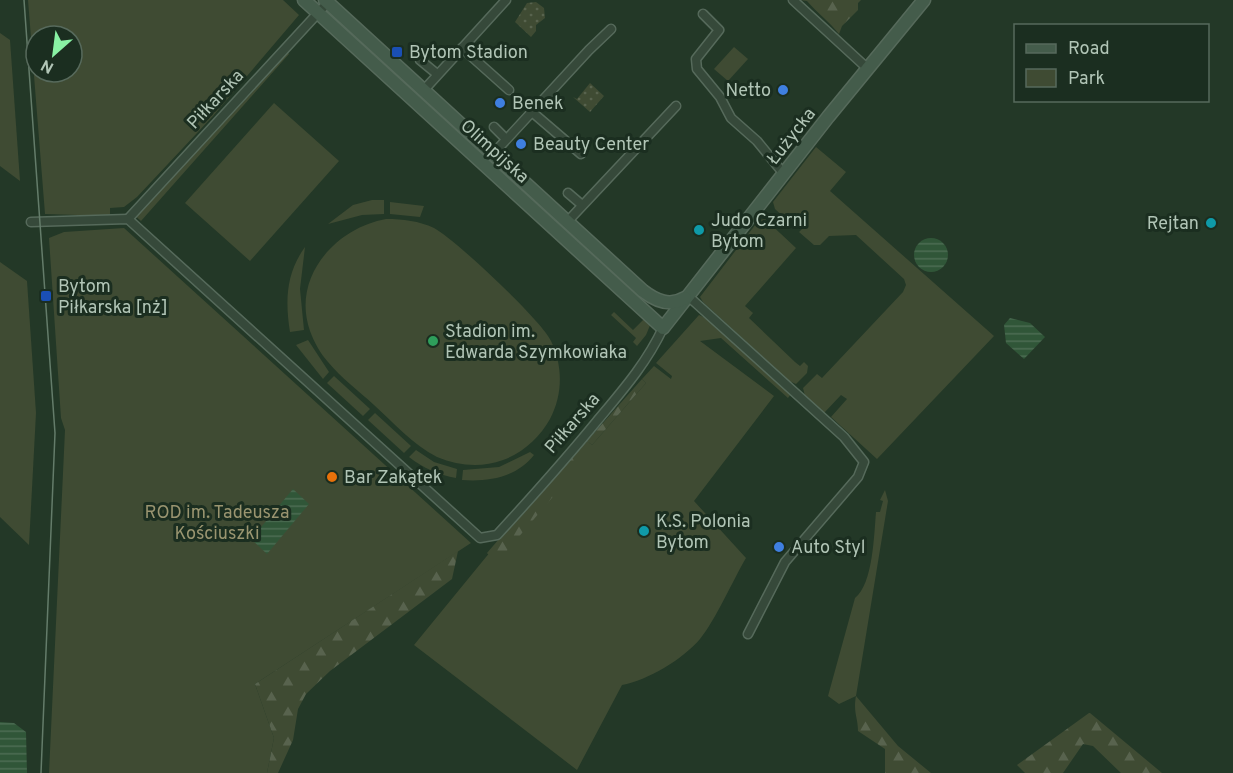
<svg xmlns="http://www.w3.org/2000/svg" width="1233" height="773" font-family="Overpass,sans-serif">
<defs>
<pattern id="forest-firs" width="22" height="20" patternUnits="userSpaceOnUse" patternTransform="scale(1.5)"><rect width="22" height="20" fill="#3f4b33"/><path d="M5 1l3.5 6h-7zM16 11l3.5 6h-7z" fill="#58634e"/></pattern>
<pattern id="park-dots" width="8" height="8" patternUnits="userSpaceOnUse" patternTransform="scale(1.5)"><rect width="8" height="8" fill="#3f4b33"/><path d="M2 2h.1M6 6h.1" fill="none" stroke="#58634e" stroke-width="1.8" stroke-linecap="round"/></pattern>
<pattern id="water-rules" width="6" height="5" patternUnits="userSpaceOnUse" patternTransform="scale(1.5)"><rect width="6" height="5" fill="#305638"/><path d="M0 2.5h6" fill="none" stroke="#4c6d53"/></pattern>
</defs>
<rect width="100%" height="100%" fill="#233827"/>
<g fill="#3f4b33" fill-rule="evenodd">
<path d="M28,0H283L299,15L213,116L137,197L124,207L110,208V216L45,214ZM36,36H72V72H36Z"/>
<path d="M0,33L10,40L20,181L0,166Z"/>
<path d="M734,47L748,59L728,81L714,69Z"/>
<path d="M285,49L289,54L141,221L133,214Z"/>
<path d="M274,103L339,161L250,261L185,203Z"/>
<path d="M816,147L846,172L830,191L994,336L877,459L831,417L847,399L841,395L824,413L805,396L803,388L817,374L822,378L903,292L906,285L904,279L856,235L829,236L820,245H814L799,232L804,227L793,216L788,221L775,209L773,202Z"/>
<path d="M372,200H384V214L362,215L328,224L353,205Z"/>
<path d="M390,202L424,206L420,217L390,214Z"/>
<path d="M386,219C403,219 419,221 434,228C455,239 542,321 551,341C563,366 563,394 550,419C540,437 523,453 503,460C481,468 459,466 437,457C413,445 394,423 374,405C359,391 341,378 328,362C320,353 314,342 310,331C291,277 336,228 386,219Z"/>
<path d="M765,219L796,248L745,306L753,313L749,318L795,362L800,366L804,362L808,366L807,373L796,384L789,381L703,302L700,297L759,220Z"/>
<path d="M124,228L471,543L255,684L274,738L267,773H49L65,430L61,418L49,238L64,232Z"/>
<path d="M305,247L300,289L304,330L290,332C285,301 286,273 305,247Z"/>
<path d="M0,262L27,281L36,413L29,545L0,517Z"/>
<path d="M614,312L633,330L645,318L651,323L646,335L637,346L633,342L636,338L611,315Z"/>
<path d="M699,315L710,320L791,394L788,398L721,338L700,341L774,396L694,501L746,558C733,580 715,621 700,639C682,660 648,680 622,685L577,770L414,645L486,557L587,441L592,445L646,383L642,379L654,366L671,379L672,376L656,363Z"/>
<path d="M308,340L329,372L323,379L296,345Z"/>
<path d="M334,376L370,409L363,416L327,383Z"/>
<path d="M375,413L411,446L404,453L368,420Z"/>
<path d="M416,450L434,462L457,469L456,478C439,475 423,468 409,457Z"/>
<path d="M530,452L534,455C517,477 489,482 462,480L463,470L499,467Z"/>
<path d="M885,490L888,501L856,696L839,704L828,696L855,598C873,584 874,535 876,512H880L883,501L880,500Z"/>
</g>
<g fill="url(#forest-firs)">
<path d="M800,0H861L858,3V10L842,26L839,34C830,22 817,13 807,1Z"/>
<path d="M642,379L646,383L592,445L587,441Z"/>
<path d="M575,451L585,459L500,559L493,560L487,553Z"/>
<path d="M458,551L452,579L330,671L306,694L298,709L293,740L278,773H267L274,738L255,684Z"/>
<path d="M856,696L898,746L931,773H885V749L858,731C858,717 853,713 856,696Z"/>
<path d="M1089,713H1090L1162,773H1121L1093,746L1083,744L1063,773H1025L1017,765Z"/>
</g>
<g fill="url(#park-dots)">
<path d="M536,2L544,8L545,18L536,25V31L531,37L515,22L527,3Z"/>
<path d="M590,83L604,96L590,112L573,97L577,99Z"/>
</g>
<g fill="url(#water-rules)">
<circle cx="931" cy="255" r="17"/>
<path d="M1010,318L1030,323L1045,337L1024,359L1006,343L1004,325Z"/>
<path d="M293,489L309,504L267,554L251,539Z"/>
<path d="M0,722L14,723L26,732L27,773H0Z"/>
</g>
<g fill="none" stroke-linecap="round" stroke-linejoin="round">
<g stroke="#566a5b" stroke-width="11">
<g id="street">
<path d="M793,0L867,68"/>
<path d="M703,14L719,30L696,59L697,69L720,97L731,118L757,141L784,174"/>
<path d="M462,48L509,90"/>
<path d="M420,60L437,74"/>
<path d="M423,91L506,0"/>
<path d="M532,112L581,154"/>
<path d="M494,127L506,139"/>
<path d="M493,154L589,50L611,29"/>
<path d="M568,193L582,205"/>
<path d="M128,219L330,0"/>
<path d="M31,222L128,219L480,538L497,535C531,498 565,460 597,421C622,391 646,364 663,328"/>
<path d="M567,222L676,106"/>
<path d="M688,296L844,437L864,462L858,477L785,562L748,634"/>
</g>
</g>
<g stroke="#566a5b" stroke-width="15">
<g id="secondary">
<path d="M304,0L663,328L828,117L924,0"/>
<path d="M325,0L643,291C656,301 670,307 685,298"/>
</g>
</g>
<use href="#street" stroke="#36493a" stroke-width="8"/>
<use href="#secondary" stroke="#445c4b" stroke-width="12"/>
<path stroke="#647c6a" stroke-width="1.5" d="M24,0L55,433L41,773"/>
</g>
<g fill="#1a4fb4" stroke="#1b2e20" stroke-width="2">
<rect x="391" y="46" width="12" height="12" rx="3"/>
<rect x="40" y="290" width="12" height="12" rx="3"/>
</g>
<g fill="#3f7fe0" stroke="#1b2e20" stroke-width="2">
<circle cx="783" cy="90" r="6"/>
<circle cx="500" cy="103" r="6"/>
<circle cx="521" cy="144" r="6"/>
<circle cx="779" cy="547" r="6"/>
</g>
<g fill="#0f9aa8" stroke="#1b2e20" stroke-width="2">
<circle cx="1211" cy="223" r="6"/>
<circle cx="699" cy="230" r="6"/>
<circle cx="644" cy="531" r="6"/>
</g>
<circle fill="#2e9e5b" stroke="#1b2e20" stroke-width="2" cx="433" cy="341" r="6"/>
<circle fill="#e8710a" stroke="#1b2e20" stroke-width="2" cx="332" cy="477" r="6"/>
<g text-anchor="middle" stroke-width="6" stroke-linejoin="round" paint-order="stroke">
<g font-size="18" fill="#b1c5b6" stroke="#1b2e20" text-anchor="start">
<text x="409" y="58">Bytom Stadion</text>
<text x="771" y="96" text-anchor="end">Netto</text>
<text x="512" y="109">Benek</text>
<text x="533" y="150">Beauty Center</text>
<text x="711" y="226">Judo Czarni<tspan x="711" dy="21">Bytom</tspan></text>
<text x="1199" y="229" text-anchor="end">Rejtan</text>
<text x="58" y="292">Bytom<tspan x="58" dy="21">Piłkarska [nż]</tspan></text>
<text x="445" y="337">Stadion im.<tspan x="445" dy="21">Edwarda Szymkowiaka</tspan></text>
<text x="344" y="483">Bar Zakątek</text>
<text x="656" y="527">K.S. Polonia<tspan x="656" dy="21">Bytom</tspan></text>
<text x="791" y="553">Auto Styl</text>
</g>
<g font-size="18" fill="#b1c5b6" stroke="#1b2e20">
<text transform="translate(215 99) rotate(-47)" y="6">Piłkarska</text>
<text transform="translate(791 136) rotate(-52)" y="6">Łużycka</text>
<text transform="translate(495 151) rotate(42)" y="6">Olimpijska</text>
<text transform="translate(572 423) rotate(-49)" y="6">Piłkarska</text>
</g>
<g font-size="18" fill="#9a9570" stroke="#1b2e20">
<text x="217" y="518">ROD im. Tadeusza<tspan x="217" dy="21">Kościuszki</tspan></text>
</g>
</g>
<rect x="1014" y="24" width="195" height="78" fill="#1b2e20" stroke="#576a5c" stroke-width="1.5"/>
<rect x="1026" y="44" width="30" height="9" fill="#445c4b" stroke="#576a5c" stroke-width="1.5"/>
<text x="1068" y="54" font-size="18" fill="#b1c5b6">Road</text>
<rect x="1026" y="69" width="30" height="18" fill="#3f4b33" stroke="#576a5c" stroke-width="1.5"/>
<text x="1068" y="84" font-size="18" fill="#b1c5b6">Park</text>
<g transform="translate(54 54) rotate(208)"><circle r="28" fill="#1b2e20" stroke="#576a5c" stroke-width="1.5"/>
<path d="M0-4.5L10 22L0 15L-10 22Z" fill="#89f2a4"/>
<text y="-9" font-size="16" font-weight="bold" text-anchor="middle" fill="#b1c5b6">N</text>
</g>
</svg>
